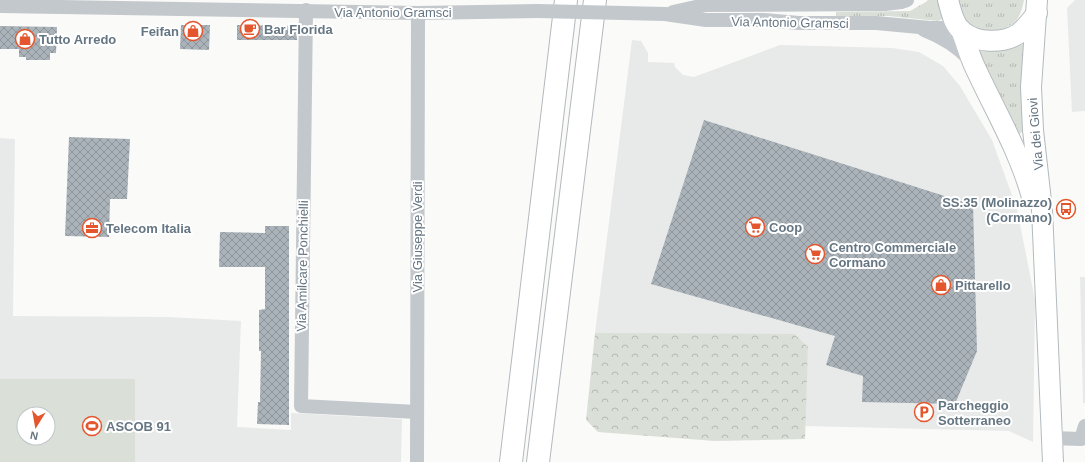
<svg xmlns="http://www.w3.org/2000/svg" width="1085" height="462" font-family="Arial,sans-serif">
<defs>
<pattern id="grass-tufts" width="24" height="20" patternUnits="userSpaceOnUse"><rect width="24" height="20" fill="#dadfd7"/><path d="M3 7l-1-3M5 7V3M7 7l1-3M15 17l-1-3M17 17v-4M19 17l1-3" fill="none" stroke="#b4b9b4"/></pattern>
<pattern id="park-crowns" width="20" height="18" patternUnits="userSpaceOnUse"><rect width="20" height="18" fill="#dadfd7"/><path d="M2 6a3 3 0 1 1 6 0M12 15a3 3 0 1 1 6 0" fill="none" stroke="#b4b9b4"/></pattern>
<pattern id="building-cross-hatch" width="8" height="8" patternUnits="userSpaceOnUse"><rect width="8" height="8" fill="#aab3b9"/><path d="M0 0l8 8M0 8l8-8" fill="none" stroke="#8e969c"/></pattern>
</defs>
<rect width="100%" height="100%" fill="#fafaf8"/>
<g fill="#e8e9e9">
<path d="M1075,0H1085V111L1072,112L1067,8Z"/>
<path d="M632,40L641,41L648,53V62L674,63L675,67L683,75L694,77L780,45L892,48L919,52L943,66L960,86L992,140L1017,209L1035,300L1033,442L1009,431L805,426L808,347L595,333Z"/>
<path d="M0,138L15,139L13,316L169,317L241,321L237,427L291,430V413L402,419L401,462H135L134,379H0Z"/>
<path d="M1080,277H1085V403H1083Z"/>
</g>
<g fill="url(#grass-tufts)">
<path d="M928,0H939L942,19L938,21L889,16H836V12L910,11L926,2Z"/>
<path d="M958,0H1024C1022,9 1020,19 1012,24C999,34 977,32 966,20C961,15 960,7 958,0Z"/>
<path d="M1027,43L1025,130L1019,134L1014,129L975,49C994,54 1009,49 1027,43Z"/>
</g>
<path fill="url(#park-crowns)" d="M595,333L794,334L808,347L805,439L715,441L598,432L586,420Z"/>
<path fill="#dadfd7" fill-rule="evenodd" d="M0,379H135V462H0ZM24,414H48V438H24Z"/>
<g fill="url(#building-cross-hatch)">
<path d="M181,25H210L209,50L180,49Z"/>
<path d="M237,25L296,26L297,40H237Z"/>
<path d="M0,26L57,27L56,53H50V60H26V57H19V49H0Z"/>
<path d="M704,120L973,205L977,351L955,404L862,402L863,376L826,365L835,336L651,284Z"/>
<path d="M69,137L130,139L127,199H110L109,237L65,236Z"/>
<path d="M265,226H289V425L257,424L258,402H260L261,351H259V310L265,309V267H219L220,232L265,233Z"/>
</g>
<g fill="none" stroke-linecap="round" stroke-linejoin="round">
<g stroke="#b3babf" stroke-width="22">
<g id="secondary">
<path d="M948,0C951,10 953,24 962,31C976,43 1002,44 1018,34C1026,28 1031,21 1037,13"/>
<path d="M1037,0L1031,87L1033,130L1042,210L1044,255L1053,462"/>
<path d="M961,30C966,42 969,54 974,65C994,109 1019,150 1032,197"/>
</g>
</g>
<g stroke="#b4b9bd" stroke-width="24">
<g id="highway">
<path d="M511,462L566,0"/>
<path d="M538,462L595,0"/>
</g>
</g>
<g stroke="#c3c8cc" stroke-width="14">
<path d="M0,6L418,13L538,11"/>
<path d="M306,10L301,406L417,412"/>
<path d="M673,12L705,5L885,4L901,2L907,0"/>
<path d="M623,13L665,14L706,20H764L799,23H876L930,28H959"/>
<path d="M924,30C942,37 957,46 970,60"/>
<path d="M1052,438L1081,439L1085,426"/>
<path d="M417,462L418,13"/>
</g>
<use href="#secondary" stroke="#fff" stroke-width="20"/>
<use href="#highway" stroke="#fff" stroke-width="22"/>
<path stroke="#c3c8cc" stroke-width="14" d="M538,11L623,13"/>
</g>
<defs>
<g id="cafe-ring" transform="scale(1)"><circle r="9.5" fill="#fff" stroke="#e4572e" stroke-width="1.5"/><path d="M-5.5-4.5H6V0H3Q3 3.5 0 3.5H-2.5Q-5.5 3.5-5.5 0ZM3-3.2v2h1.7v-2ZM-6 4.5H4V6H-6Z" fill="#e4572e"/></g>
<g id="shop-ring" transform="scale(1)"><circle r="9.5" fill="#fff" stroke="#e4572e" stroke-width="1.5"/><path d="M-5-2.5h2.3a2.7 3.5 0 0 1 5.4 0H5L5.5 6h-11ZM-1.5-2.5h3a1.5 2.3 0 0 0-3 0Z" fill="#e4572e"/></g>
<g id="bus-ring" transform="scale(1)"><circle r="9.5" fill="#fff" stroke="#e4572e" stroke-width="1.5"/><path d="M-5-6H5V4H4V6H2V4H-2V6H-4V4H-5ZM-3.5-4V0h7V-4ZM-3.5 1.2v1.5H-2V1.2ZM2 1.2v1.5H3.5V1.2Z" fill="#e4572e"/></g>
<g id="supermarket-ring" transform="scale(1)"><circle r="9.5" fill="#fff" stroke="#e4572e" stroke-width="1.5"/><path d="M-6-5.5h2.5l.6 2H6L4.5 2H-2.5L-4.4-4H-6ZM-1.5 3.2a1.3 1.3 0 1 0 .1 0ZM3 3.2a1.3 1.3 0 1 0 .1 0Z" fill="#e4572e"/></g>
<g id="office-ring" transform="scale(1)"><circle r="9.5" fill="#fff" stroke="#e4572e" stroke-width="1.5"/><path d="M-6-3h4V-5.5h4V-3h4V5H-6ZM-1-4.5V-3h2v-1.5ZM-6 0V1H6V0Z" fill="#e4572e"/></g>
<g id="parking-ring" transform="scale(1)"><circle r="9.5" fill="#fff" stroke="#e4572e" stroke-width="1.5"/><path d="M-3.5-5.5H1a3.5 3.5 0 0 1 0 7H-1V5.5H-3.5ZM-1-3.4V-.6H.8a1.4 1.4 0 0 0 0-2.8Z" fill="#e4572e"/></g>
<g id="stadium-ring" transform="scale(1)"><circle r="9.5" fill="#fff" stroke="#e4572e" stroke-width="1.5"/><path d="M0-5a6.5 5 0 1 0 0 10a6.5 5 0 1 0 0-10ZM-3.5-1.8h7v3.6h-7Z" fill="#e4572e"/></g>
</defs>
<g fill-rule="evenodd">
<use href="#cafe-ring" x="250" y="29"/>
<use href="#shop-ring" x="193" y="31"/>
<use href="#shop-ring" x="25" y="39"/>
<use href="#bus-ring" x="1066" y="209"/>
<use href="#supermarket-ring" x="755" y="227"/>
<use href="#office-ring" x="92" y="228"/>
<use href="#supermarket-ring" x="815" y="254"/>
<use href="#shop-ring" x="941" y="285"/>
<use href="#parking-ring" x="924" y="412"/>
<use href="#stadium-ring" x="92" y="426"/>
</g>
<g text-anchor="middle" stroke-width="4" stroke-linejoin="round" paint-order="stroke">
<g font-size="13" fill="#657683" stroke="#fff">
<text x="393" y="17">Via Antonio Gramsci</text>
<text transform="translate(790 22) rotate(1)" y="5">Via Antonio Gramsci</text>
<text transform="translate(1035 134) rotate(-95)" y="5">Via dei Giovi</text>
<text transform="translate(417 237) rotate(-90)" y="5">Via Giuseppe Verdi</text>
<text transform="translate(302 266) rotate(-89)" y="5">Via Amilcare Ponchielli</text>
</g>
<g font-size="13" font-weight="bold" fill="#657683" stroke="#fff" text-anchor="start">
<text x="264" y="34">Bar Florida</text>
<text x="179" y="36" text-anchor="end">Feifan</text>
<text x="39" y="44">Tutto Arredo</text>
<text x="1052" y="207" text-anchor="end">SS.35 (Molinazzo)<tspan x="1052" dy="15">(Cormano)</tspan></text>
<text x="769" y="232">Coop</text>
<text x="106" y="233">Telecom Italia</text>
<text x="829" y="252">Centro Commerciale<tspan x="829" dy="15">Cormano</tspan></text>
<text x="955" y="290">Pittarello</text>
<text x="938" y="410">Parcheggio<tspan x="938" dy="15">Sotterraneo</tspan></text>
<text x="106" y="431">ASCOB 91</text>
</g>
</g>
<g transform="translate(36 426) rotate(191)"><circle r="19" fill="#ffffff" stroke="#c1c8cd"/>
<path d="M0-3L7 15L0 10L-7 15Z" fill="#e4572e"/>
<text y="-6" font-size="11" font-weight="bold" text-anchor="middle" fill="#657683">N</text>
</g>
</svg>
